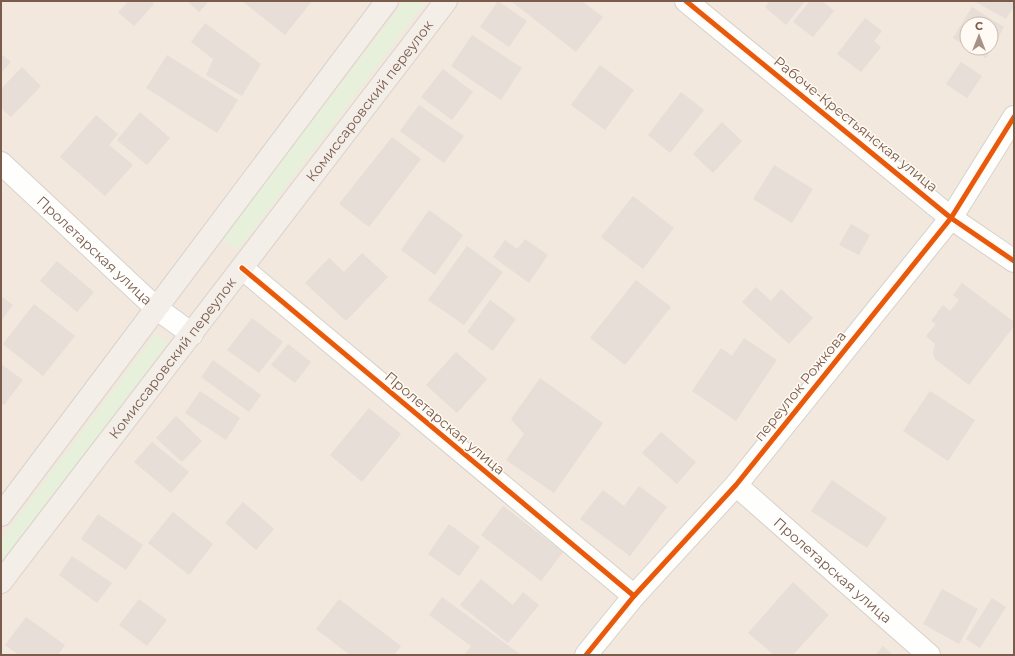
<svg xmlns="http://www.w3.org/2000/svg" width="1015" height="656" font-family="Montserrat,sans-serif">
<rect width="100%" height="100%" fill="#f9f5f0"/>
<path fill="#f2e8de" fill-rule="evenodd" d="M1,1H1014V655H1ZM967,24H991V48H967Z"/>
<g fill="#e7f0db">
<path d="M404,1H426L238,250L223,239Z"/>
<path d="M156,333L168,343L1,563V539Z"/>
</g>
<g fill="#e6ded7">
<path d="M129,1H151L154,4L134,26L118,12Z"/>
<path d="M187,1H209L199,12Z"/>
<path d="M242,1H312L285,35Z"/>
<path d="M498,1L527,21L509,47L480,27Z"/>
<path d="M511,1H582L603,17L576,52Z"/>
<path d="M770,1H805L786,25L765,7Z"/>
<path d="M810,1H822L834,11L813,37L793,22Z"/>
<path d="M974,1H1014V6L1006,19Z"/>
<path d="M972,7L1004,27L986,58L969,48H991V24H967V47L953,38Z"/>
<path d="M865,18L882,31L874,41L881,47L861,72L837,54Z"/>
<path d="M205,23L261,64L242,96L206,75L213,59L191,42Z"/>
<path d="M472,35L522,68L501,100L451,66Z"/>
<path d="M1,54L11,62L1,73Z"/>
<path d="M167,55L238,100L217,133L146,88Z"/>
<path d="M961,62L982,76L967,98L946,84Z"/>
<path d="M600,65L634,90L605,130L571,105Z"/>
<path d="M22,67L41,86L11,117L1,108V89Z"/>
<path d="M443,69L473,92L452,120L421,97Z"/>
<path d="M681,92L704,110L670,153L648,135Z"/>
<path d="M419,105L464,136L444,163L400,131Z"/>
<path d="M140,112L170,138L147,165L117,140Z"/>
<path d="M96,115L118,134L109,145L133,165L105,196L60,157Z"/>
<path d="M722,122L742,141L713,173L693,154Z"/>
<path d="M392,137L421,159L369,227L339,204Z"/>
<path d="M774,165L813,189L792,223L753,199Z"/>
<path d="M633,196L674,228L643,269L601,237Z"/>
<path d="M429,210L463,235L435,275L401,250Z"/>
<path d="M851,224L870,235L859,255L839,245Z"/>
<path d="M525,239L548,255L529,283L493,257L505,240L517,249Z"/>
<path d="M467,246L503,272L464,325L428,300Z"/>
<path d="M362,253L388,277L346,321L305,283L329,258L344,272Z"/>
<path d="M57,261L94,292L77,312L40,281Z"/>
<path d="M636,280L671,307L625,365L590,338Z"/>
<path d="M962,283L1014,322V326L969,385L935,359L933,353L935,344L926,336L936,324L931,321L943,305L950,311L959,300L953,295Z"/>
<path d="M756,287L771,301L781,289L813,318L789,344L742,302Z"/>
<path d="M1,296L13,305L1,321Z"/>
<path d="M490,300L516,319L493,351L467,332Z"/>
<path d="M34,304L75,336L43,376L3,344Z"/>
<path d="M252,318L283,342L259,373L227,350Z"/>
<path d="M744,338L777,360L736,421L692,391L721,348L732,356Z"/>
<path d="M288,344L311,362L295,383L271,365Z"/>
<path d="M456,352L487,379L457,413L426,385Z"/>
<path d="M213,360L261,395L249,412L201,377Z"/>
<path d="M1,364L23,380L4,405L1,403Z"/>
<path d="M540,378L603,423L554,493L506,460L524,434L511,419Z"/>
<path d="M200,391L240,418L226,440L185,413Z"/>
<path d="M930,391L975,420L948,461L903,431Z"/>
<path d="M369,408L401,434L362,482L330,455Z"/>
<path d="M176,416L202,441L182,462L156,438Z"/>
<path d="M661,432L696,462L677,484L642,453Z"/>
<path d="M152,442L189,472L171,493L134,462Z"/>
<path d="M832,480L887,518L867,548L811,511Z"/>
<path d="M639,486L667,507L630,556L580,519L603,490L624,506Z"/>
<path d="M243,502L274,529L256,550L225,523Z"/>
<path d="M503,506L563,552L541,581L481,535Z"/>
<path d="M173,512L213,544L189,575L148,543Z"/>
<path d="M98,514L143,545L126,570L81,539Z"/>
<path d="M449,524L480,547L459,576L428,554Z"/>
<path d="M72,556L112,583L97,603L59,575Z"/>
<path d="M481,579L513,605L523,592L539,605L508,643L460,605Z"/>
<path d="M793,582L829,615L793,655H774L748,633Z"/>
<path d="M942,589L978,609L959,644L923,624Z"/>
<path d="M442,597L520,654L519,655H464L471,646L429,615Z"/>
<path d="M992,598L1006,607L980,648L966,639Z"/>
<path d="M139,599L167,620L147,646L119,625Z"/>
<path d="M339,599L401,646L394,655H350L316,629Z"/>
<path d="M26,617L65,645L58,655H19L5,645Z"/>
<path d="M883,646L893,655H875Z"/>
</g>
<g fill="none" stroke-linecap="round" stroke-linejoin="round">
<g stroke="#d7d1cb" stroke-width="24">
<g id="minor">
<path d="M686,1L951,218L1014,261"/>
<path id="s1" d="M1,163L156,308L192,334"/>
<path d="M242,268L634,596"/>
<path id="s2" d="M736,485L929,655"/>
<path d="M586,655L634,596L736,485L951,218L1014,117"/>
</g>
</g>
<g stroke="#dad1cc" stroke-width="24">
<g id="major">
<path d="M1,515L387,1"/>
<path id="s3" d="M1,582L446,1"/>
</g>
</g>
<use href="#minor" stroke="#fefefd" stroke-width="22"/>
<use href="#major" stroke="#f3eee8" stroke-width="22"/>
<g stroke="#fffaf3" stroke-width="8">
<g id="cycleway">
<path d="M686,1L951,218L1014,261"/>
<path d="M242,268L634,596"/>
<path d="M586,655L634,596L736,485L951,218L1014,117"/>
</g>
</g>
<use href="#cycleway" stroke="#e8590c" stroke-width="5"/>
</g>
<g text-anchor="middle" stroke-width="3" stroke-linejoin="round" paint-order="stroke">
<g font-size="14" fill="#7a5c4d" stroke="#fffaf3">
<text dy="5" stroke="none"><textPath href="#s3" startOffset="606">Комиссаровский переулок</textPath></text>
<text transform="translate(856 124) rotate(39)" y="5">Рабоче-Крестьянская улица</text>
<text dy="5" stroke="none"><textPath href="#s1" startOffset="128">Пролетарская улица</textPath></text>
<text dy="5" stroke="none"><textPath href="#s3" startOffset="282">Комиссаровский переулок</textPath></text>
<text transform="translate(800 386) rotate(-51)" y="5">переулок Рожкова</text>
<text transform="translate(445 423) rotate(40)" y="5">Пролетарская улица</text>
<text dy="5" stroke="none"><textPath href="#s2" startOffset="129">Пролетарская улица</textPath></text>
</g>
</g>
<rect width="1015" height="656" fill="none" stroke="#7a5c4d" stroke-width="4"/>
<g transform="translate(979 36)"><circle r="19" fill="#fffaf3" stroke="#cabbb1"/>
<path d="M0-3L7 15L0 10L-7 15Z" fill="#a69286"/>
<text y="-6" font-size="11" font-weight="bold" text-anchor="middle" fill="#7a5c4d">С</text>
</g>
</svg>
